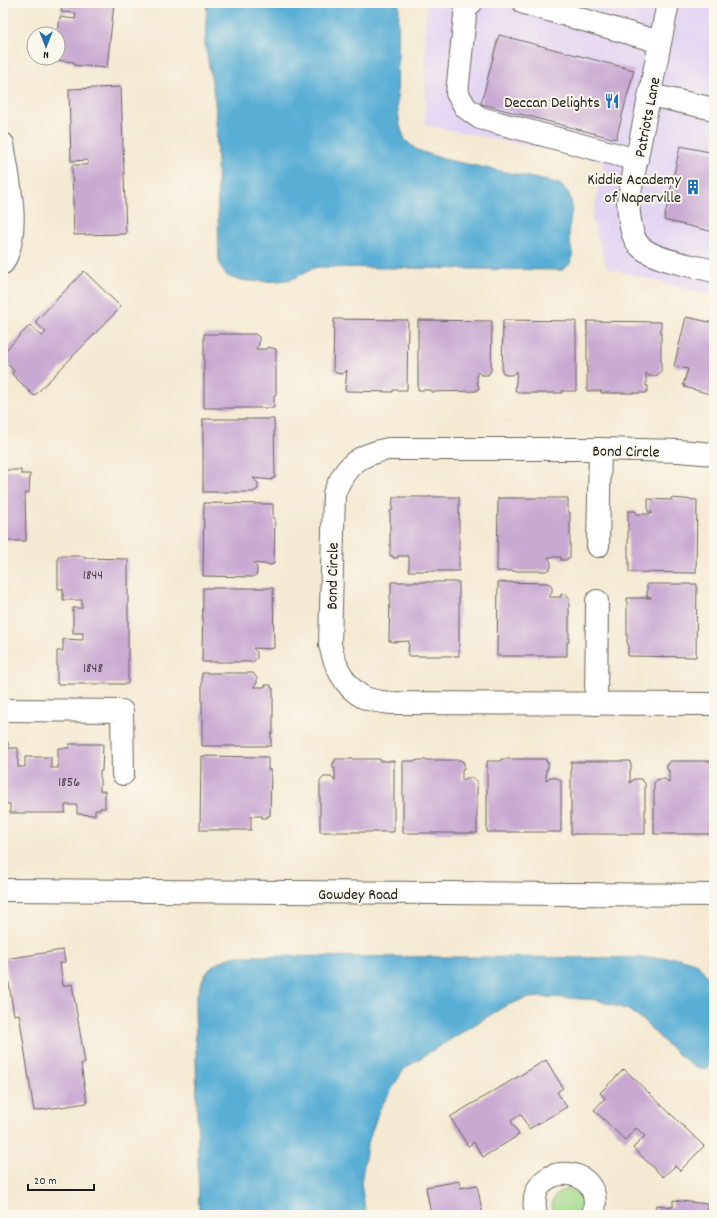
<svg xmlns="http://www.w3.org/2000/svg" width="717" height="1218" font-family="Dekko,sans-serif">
<rect width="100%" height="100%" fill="#fbf7ec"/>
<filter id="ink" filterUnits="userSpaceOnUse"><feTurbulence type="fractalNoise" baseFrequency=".025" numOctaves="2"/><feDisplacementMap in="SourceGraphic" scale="8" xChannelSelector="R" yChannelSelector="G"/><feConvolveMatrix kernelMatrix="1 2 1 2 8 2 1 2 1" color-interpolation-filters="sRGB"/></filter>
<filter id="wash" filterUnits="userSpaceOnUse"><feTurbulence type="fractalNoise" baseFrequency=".012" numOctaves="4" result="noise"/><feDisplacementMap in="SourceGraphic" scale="16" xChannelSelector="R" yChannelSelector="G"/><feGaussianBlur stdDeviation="0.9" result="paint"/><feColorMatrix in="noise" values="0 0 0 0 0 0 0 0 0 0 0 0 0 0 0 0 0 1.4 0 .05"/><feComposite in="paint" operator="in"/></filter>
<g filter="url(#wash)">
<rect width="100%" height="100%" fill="#f4ead3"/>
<path fill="#e2d4f3" d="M426,3H708L714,4V296L607,268L592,220L604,162L425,125Z"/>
<path fill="#a2da8c" stroke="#5f7b54" d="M565,1190C580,1190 589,1201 580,1215H555C549,1204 553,1194 565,1190Z"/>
<g fill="#58aed5" stroke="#3a6578">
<path d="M207,3H399L397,104L400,126L405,140L417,150L443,159L557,183C580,197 569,212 569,234C569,249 580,260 562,270L317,267C309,269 303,274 295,278C283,283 235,283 226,275C222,271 221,266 219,261L216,111L213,88L205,44Z"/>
<path d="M238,956L678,958L698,964L708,978L712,991V1056L709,1065L706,1069L699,1068L692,1065L668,1046L645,1022L628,1010L597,1000L551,997L526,998L505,1006L428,1053L404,1069L379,1110L367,1146L361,1183L366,1215H199L195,1005C200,978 208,961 238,956Z"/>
</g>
<g id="blocks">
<g fill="#c8a9d2">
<path d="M62,3H114L107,68L74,65V62L55,60V58H58V34L60,17L75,19L76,13L61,12Z"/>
<path d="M499,35L634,70L616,139L481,104Z"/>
<path d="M121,87L126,234L74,235L72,165H88V160L71,161L69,89Z"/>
<path d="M680,146L714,153V232L664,220Z"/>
<path d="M84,271L121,307L34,396L12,374L14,371L3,360V353L30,325L42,336L46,332L35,322Z"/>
<path d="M686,317L714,323V395L684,387L685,385H683L688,369L674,366Z"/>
<path d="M334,319L408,320L407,390H393V392L347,391L345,390L347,370L343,374L336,373L333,370Z"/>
<path d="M418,320L492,321L491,371L488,375H481L477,371V384H478L479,389H477V391L431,392V390H418Z"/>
<path d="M503,320L576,321V391H562V393H517V391H515L517,371L512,375H506L502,372Z"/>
<path d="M587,321L661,322V372L656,376H649L646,373V386H648V391H646V393H601V391H587Z"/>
<path d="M204,334H255L259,337V345L255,349H268V347L276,349V395H274V408H204Z"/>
<path d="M203,419H274L275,478H272V480L253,478L258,483V489L253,492H203Z"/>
<path d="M3,470H21V474H30L29,493H25L26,541H3Z"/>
<path d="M393,497H459V571H409V556H398V558H393V556H390V511H392Z"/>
<path d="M498,498H568V512H570V558H567V560H561V557H548L551,562V568L546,571H497Z"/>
<path d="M671,498L697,500L696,573L629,572V558H628V511H636V514H652V512H648V499L671,500Z"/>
<path d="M204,503L273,504V518H275L274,564H272V565L253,563L257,567V574L253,577L203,576Z"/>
<path d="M58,556H84V558L128,559V684H57V651H63V639L83,640V633H73V608H82V600H63V589H58Z"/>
<path d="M391,582H459V656H408L409,641L392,642V641H389L390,595H391Z"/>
<path d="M498,582L548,583L552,586V593L548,597H561V594H567V597H569V642H567V656H497Z"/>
<path d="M647,584H697L696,657L628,656V643H627V598H651V597H647Z"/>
<path d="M203,588H273L274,648H272V649L253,648L257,652V658L253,662H202Z"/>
<path d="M202,673H253L257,678V683L253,687H265V685H271V688H273V733H271V746H202Z"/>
<path d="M3,742H8V748H18V767H25V757H51V768H58V748H69V744H103L102,771H100V791H105V808H100V810H95V815L77,814V805H65V813H10V804H3Z"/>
<path d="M201,756L268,757V770H271L270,816H267V818H262V816H251V830H200Z"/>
<path d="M335,759H380V761H394V832H320V781L324,777H331L335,781V768H333V762H335Z"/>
<path d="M501,759H546V762H548V769H546V781L550,777L557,778L561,781V832H487V761H501Z"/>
<path d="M417,760H462V762H464V769H462V781L466,778H473L477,781V833H403V761H417Z"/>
<path d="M585,761H630V764H631V770H630V783L634,779H641L645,783V834H571V762H585Z"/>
<path d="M669,761H713L714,834H654V783L658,779H665L669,783V770H667V764H669Z"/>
<path d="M63,950L65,962L60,963L63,986L72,984L85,1063L81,1064L87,1103L34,1111L19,1014L14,1015L5,959Z"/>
<path d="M546,1060L563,1088L557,1092L567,1107L529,1129L521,1114L511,1121L519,1135L483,1157L474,1142L468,1146L450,1117Z"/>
<path d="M624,1069L704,1146L680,1171L675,1166L663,1177L633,1148L645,1136L636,1128L625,1140L594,1110L605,1098L600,1093Z"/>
<path d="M460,1181L461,1188L477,1185L483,1215H431L426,1187Z"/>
<path d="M673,1200L707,1204L706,1215H654L656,1205L673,1207Z"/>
</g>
</g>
</g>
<g filter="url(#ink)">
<use href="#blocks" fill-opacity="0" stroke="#68645c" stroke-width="1"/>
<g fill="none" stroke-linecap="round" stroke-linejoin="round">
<g stroke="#68645c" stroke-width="24">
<g id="minor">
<path d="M471,3L466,6L457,93L466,108L480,118L637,160"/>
<path d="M524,3L660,42"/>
<path d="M668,3L628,202C629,215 630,234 638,244C650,260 695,266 714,271"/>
<path d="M650,95L714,109"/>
<path d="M3,144C8,178 22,231 3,263"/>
<path d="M714,454L679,451L600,449H388C358,455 345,465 334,494L330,644C334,664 344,687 363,697C371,701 382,702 391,703L714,704"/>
<path d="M598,546L600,449"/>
<path d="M596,704L597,601"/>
<path d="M3,710L122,711L123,774"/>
<path d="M3,890L714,895"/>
<path d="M536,1215C523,1159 608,1161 593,1215"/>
</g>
</g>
<use href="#minor" stroke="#fff" stroke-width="22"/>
</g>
</g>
<defs>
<g id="restaurant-bare" transform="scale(1.2)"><path d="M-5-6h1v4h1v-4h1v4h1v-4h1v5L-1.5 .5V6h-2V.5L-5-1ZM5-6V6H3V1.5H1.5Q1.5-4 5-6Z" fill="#1f6fb2" stroke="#fbf7ec" stroke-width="2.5" paint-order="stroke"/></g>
<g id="building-bare" transform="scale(1.2)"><path d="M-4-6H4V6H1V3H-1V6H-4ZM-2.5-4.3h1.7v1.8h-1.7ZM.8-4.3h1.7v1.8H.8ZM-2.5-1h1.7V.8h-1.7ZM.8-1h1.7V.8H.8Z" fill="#1f6fb2" stroke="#fbf7ec" stroke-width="2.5" paint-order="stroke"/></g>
</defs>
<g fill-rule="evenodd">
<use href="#restaurant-bare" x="612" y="101"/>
<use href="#building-bare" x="693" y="187"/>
</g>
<g text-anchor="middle" stroke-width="4" stroke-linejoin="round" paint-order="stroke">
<g font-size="14" fill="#473f4a">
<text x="93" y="579">1844</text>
<text x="93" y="672">1848</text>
<text x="69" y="786">1856</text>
</g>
<g font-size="16" fill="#1c1c1c" stroke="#fbf7ec" text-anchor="end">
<text x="600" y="107">Deccan Delights</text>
<text x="681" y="184">Kiddie Academy<tspan x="681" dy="18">of Naperville</tspan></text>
</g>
<g font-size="16" fill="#1c1c1c" stroke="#fbf7ec">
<text transform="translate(646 117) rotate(-79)" y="6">Patriots Lane</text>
<text transform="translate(626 450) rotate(1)" y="6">Bond Circle</text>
<text transform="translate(331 576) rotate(-89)" y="6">Bond Circle</text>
<text x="358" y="899">Gowdey Road</text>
</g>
</g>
<rect width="717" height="1218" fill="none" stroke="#fbf7ec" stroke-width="16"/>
<g transform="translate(46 46) rotate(180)"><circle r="19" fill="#fbf7ec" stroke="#a29f99"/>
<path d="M0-3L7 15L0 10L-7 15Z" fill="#1f6fb2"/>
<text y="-6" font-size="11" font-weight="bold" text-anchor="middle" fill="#1c1c1c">N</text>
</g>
<path d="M28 1184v6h66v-6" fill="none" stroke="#1c1c1c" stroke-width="2"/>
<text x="34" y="1184" font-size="12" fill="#1c1c1c" stroke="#fbf7ec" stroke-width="3" paint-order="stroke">20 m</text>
</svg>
